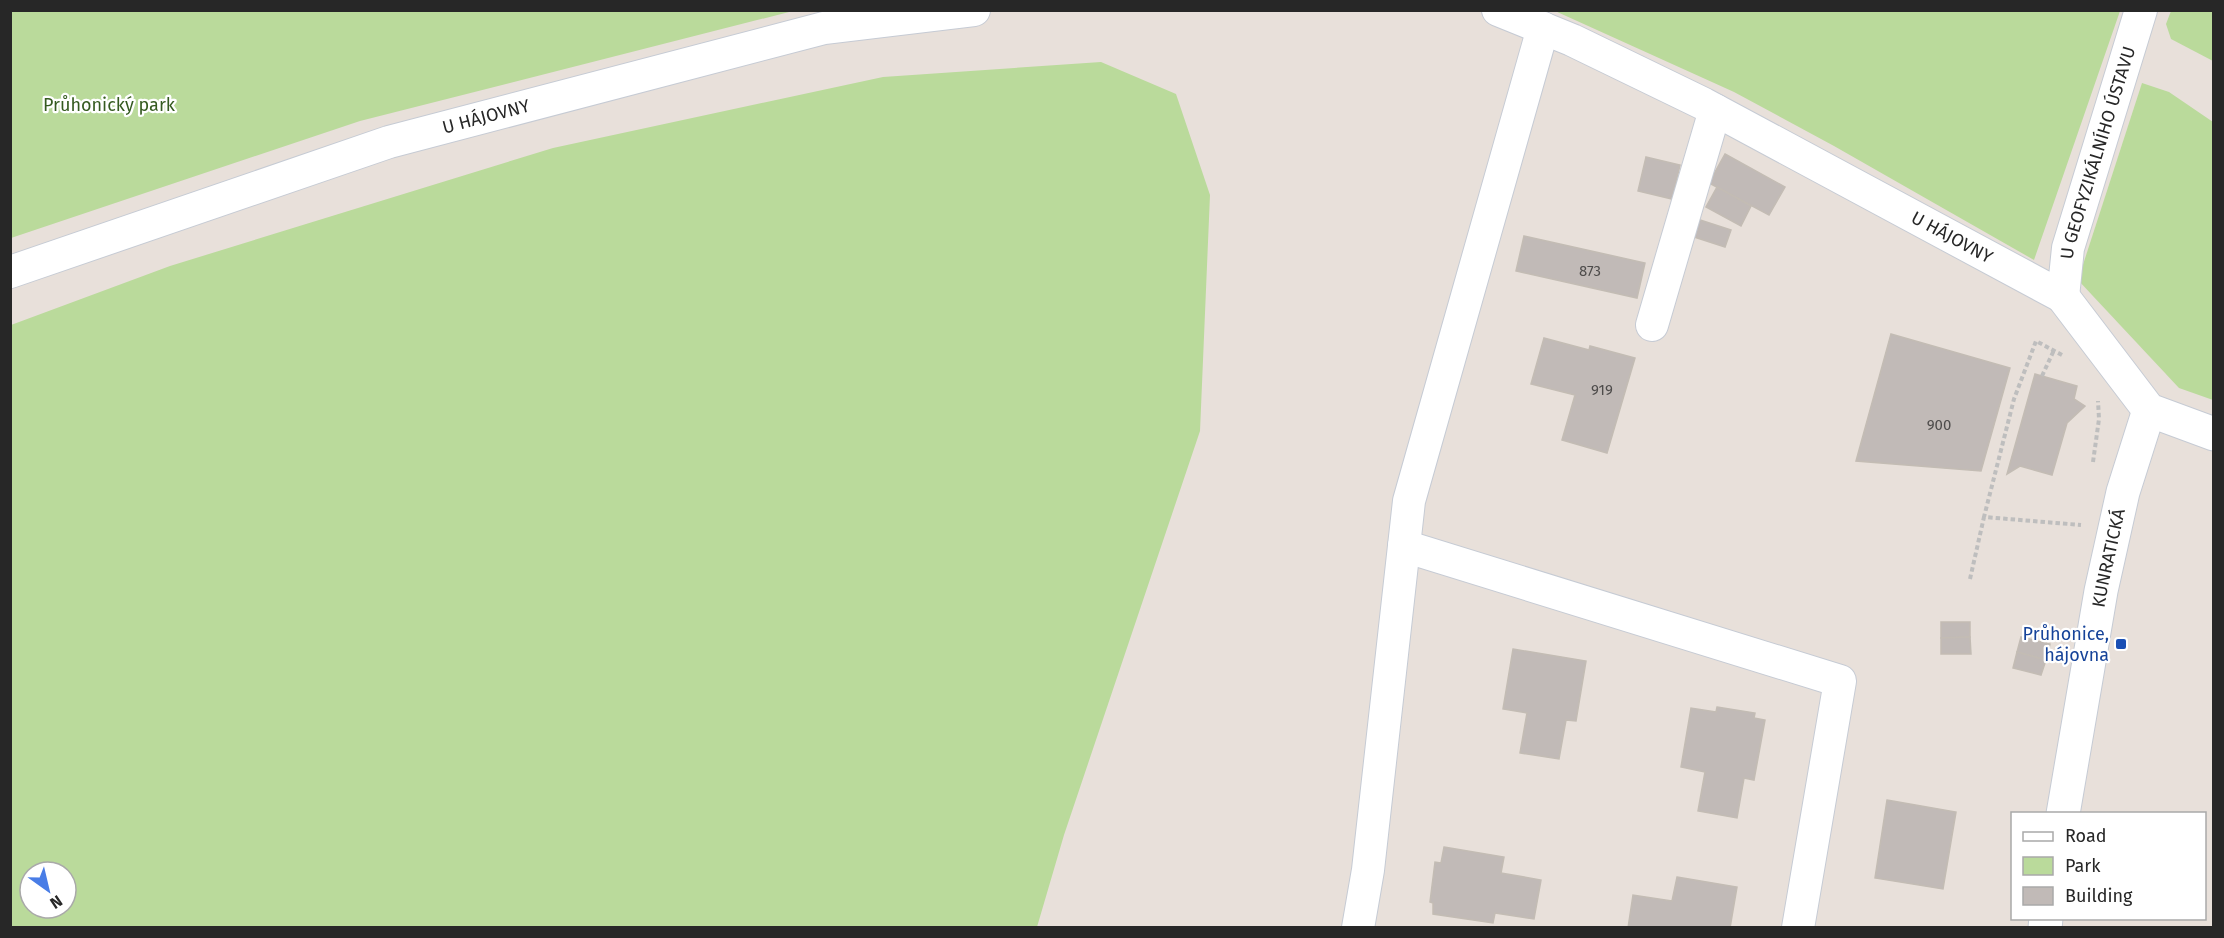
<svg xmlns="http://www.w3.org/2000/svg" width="2224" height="938" font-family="'Fira Sans',sans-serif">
<rect width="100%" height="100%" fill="#e8e0da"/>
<g fill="#bada9b" fill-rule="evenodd">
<path d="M10,11L11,10L793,11L360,121L11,238Z"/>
<path d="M1555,11H2120L2034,260L1834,146L1734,92Z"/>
<path d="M2171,11H2213V61L2171,39L2166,24Z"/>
<path d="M1101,62L1176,94L1210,195L1200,431L1064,835L1037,927H11V325L170,266L553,148L883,77ZM30,872H66V908H30Z"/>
<path d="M2142,83L2169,92L2213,122V400L2179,388L2078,280Z"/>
</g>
<g fill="#c1bab7" stroke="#c3bcb4" stroke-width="1.5">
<path d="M1725,154L1785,187L1769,215L1709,183Z"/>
<path d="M1646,157L1680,165L1672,199L1638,191Z"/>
<path d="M1717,187L1751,206L1741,226L1706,207Z"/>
<path d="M1694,218L1731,230L1725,247L1688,235Z"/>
<path d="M1524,236L1645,263L1637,298L1516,271Z"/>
<path d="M1891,334L2010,368L1981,471L1856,461Z"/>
<path d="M1544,338L1589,350L1590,346L1635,358L1607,453L1562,440L1575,395L1531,384Z"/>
<path d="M2035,374L2077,386L2074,399L2085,406L2067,423L2052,475L2020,466L2007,474Z"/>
<path d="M1941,622H1970V637L1941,638Z"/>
<path d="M1970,637L1971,654H1941V638Z"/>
<path d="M2021,637L2050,644L2046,660L2017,652Z"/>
<path d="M1513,649L1586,661L1576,721L1566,720L1559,759L1520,753L1527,713L1503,709Z"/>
<path d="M2017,652L2046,660L2041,675L2013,668Z"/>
<path d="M1717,707L1755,713L1754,718L1765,720L1754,780L1744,778L1737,818L1698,811L1705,772L1681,767L1691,708L1716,712Z"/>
<path d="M1887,800L1956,812L1943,889L1875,878Z"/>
<path d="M1444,847L1504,857L1501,873L1541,880L1534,919L1495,913L1493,923L1433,914V903L1430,902L1435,862L1441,863Z"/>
<path d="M1677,877L1737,887L1730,928H1628L1633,895L1672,901Z"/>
</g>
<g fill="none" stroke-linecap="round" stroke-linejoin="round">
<g stroke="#c6cbd4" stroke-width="34">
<g id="minor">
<path id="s1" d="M1498,10L1572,40L1704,104L2063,297L2068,248L2141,10"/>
<path id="s2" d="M10,272L389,142L824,28L974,10"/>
<path d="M1652,325L1715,110"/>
<path d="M1404,546L1840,681L1798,928"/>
<path d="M1358,928L1368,870L1409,501L1543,28"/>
</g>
</g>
<g stroke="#c6cbd4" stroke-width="35">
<g id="tertiary">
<path d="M2063,297L2149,410L2214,434"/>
<path id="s3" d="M2063,814L2101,591L2123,492L2149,410"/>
<path d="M2045,928L2046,918"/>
</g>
</g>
<g stroke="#bebebe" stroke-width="4" stroke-dasharray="4.5 3" stroke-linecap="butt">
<path d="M2062,355L2036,341L2014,399L1984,517L2081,525"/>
<path d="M2042,376L2054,350"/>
<path d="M2093,462L2099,419L2098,401"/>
<path d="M1970,579L1984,517"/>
</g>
<use href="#minor" stroke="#fff" stroke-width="32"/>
<use href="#tertiary" stroke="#fff" stroke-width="33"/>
</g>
<rect fill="#1a4fb4" stroke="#fff" stroke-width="2" x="2115" y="638" width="12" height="12" rx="3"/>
<g text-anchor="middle" stroke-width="4.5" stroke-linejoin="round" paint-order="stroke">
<g font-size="15" fill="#4e4c4b">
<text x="1590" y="276">873</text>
<text x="1602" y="395">919</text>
<text x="1939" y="430">900</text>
</g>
<g font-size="18" fill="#355b20" stroke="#fff">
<text x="109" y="111">Průhonický park</text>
</g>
<g font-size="18" fill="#272727" stroke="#fff">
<text dy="6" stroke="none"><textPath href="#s2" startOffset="501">U HÁJOVNY</textPath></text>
<text dy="6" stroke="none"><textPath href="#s1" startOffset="783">U GEOFYZIKÁLNÍHO ÚSTAVU</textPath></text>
<text dy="6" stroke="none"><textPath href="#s1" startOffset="508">U HÁJOVNY</textPath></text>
<text dy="6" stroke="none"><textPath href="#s3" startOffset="260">KUNRATICKÁ</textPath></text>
</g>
<g font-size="18" fill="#164399" stroke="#fff" text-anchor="end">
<text x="2109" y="640">Průhonice,<tspan x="2109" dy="21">hájovna</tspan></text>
</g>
</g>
<rect width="2224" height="938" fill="none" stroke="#272727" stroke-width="24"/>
<rect x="2011" y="812" width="195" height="108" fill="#ffffff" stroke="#a9a9a9" stroke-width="1.5"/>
<rect x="2023" y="832" width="30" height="9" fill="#ffffff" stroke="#a9a9a9" stroke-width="1.5"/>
<text x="2065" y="842" font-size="18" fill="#272727">Road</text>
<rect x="2023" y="857" width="30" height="18" fill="#bada9b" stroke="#a9a9a9" stroke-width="1.5"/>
<text x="2065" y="872" font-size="18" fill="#272727">Park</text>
<rect x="2023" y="887" width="30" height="18" fill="#c1bab7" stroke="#a9a9a9" stroke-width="1.5"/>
<text x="2065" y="902" font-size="18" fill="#272727">Building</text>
<g transform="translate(48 890) rotate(146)"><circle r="28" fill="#ffffff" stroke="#a9a9a9" stroke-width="1.5"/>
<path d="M0-4.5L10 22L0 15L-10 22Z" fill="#497de6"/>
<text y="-9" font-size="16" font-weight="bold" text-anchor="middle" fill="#272727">N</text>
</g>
</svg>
